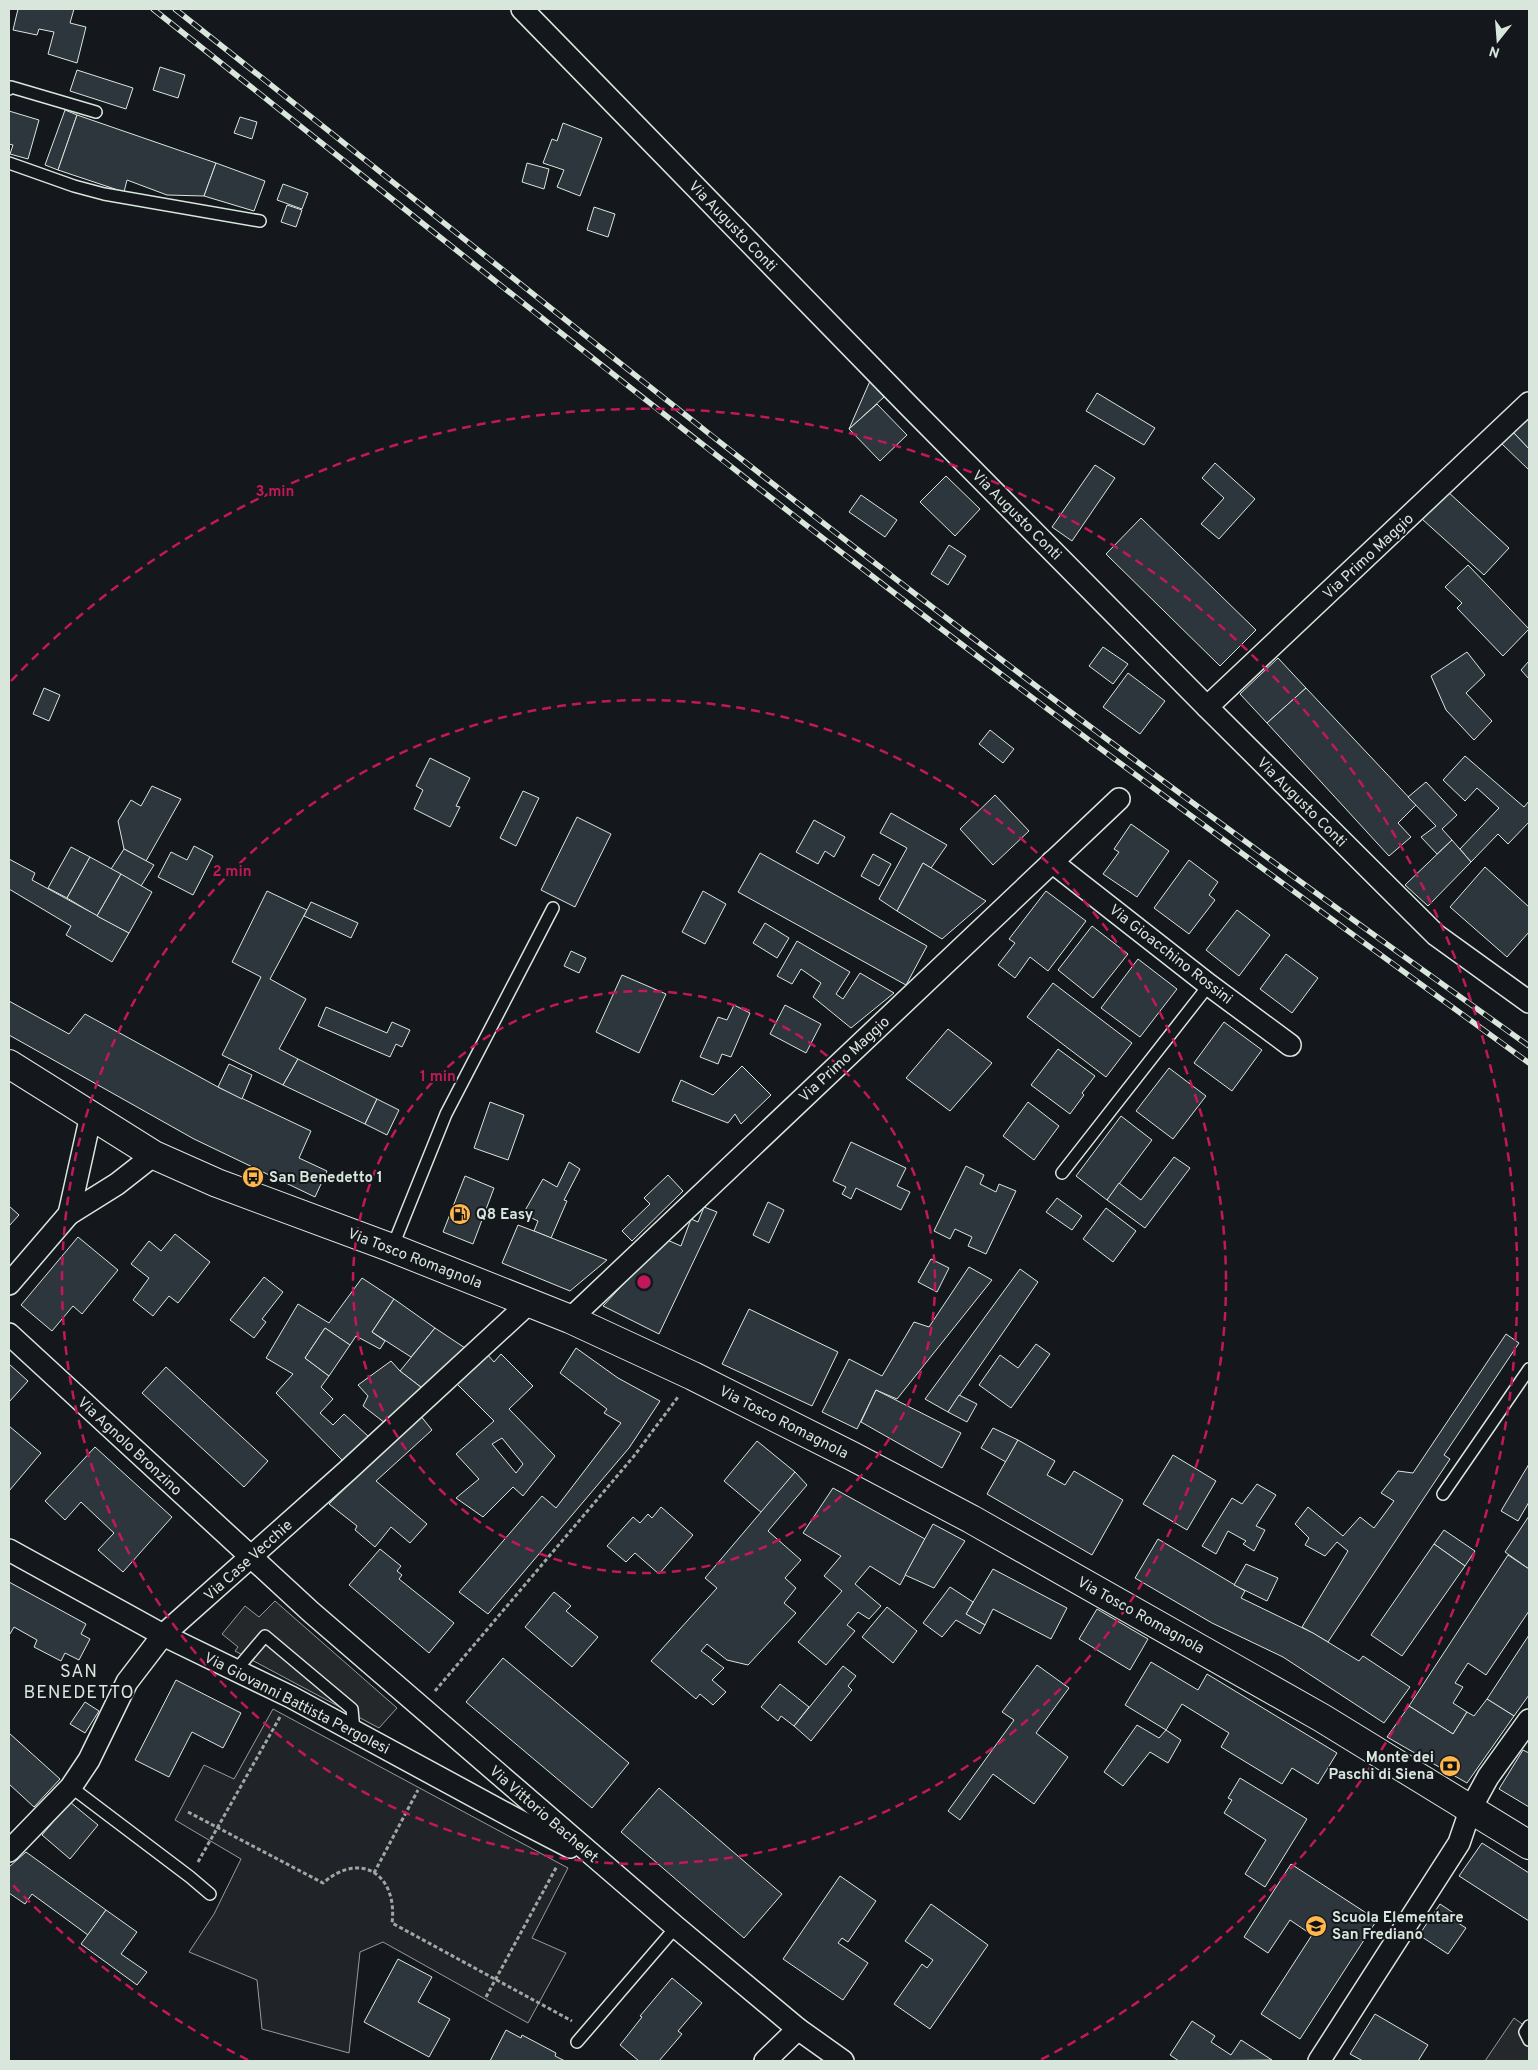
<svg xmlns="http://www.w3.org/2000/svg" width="1538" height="2070" font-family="Overpass,sans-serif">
<rect width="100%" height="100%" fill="#14181c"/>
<path fill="#202428" stroke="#939e99" d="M273,1709L568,1868L532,1938L566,1953L528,2023L383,1942L360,1952L349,2053L262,2029L257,1980L189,1952L214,1914L241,1859L175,1820L204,1765L234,1779Z"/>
<g fill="#24282b" stroke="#939e99">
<path d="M275,1601L397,1708L379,1728L235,1651L238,1647L222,1634L245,1606L259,1617Z"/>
<path d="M1514,2018L1529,2029V2061H1485Z"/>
</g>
<g fill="#2c363c" stroke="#d8e6dc" fill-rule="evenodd">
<path d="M18,9H74L70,23L86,27L77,63L48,54L54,32L39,29L37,35L13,30Z"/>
<path d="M160,67L185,75L178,98L153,90Z"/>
<path d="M77,70L133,88L126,109L70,91Z"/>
<path d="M65,110L77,115L58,170L45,165Z"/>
<path d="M9,111L39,120L28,159L10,154L13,145L9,144Z"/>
<path d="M77,115L216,163L204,196L167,195L127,180L124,192L58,170Z"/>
<path d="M240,117L257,122L252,139L234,133Z"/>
<path d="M563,123L602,138L580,196L557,187L564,170L543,163L552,139L557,141Z"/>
<path d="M216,163L265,181L254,211L204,196Z"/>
<path d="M527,163L549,169L544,189L522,182Z"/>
<path d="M283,184L308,193L302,209L277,200Z"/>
<path d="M287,205L302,210L296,227L281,222Z"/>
<path d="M594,207L615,214L608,237L587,230Z"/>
<path d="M870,381L884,397L849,429Z"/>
<path d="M1097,393L1155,428L1144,445L1086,411Z"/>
<path d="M877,404L907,435L880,461L849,429Z"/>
<path d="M1529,416V449L1513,432Z"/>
<path d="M1513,432L1529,449V470L1502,444Z"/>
<path d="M1215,463L1255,499L1219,539L1201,524L1224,498L1202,478Z"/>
<path d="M1095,465L1115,478L1072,541L1052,527Z"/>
<path d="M946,476L980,509L955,536L920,502Z"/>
<path d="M1447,491L1509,548L1484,575L1422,519Z"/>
<path d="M861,495L897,520L885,537L849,512Z"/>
<path d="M1141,518L1256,630L1220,666L1106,554Z"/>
<path d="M949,545L966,556L948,585L931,574Z"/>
<path d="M1468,565L1529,629L1503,656L1457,608L1462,603L1445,587Z"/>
<path d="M1103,647L1128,664L1113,684L1089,666Z"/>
<path d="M1467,652L1485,675L1466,693L1492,721L1474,740L1446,710L1431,676Z"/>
<path d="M1278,658L1306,688L1267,723L1240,694Z"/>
<path d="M1529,661V679L1521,670Z"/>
<path d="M1128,673L1165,701L1140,734L1103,707Z"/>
<path d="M44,688L60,695L49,721L33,714Z"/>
<path d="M1306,688L1416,805L1398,823L1411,837L1389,856L1267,723Z"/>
<path d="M990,730L1014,749L1003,763L979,744Z"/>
<path d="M1465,756L1524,807L1529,801V822L1508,844L1498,834L1471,862L1460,849L1499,808L1477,788L1465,801L1443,780Z"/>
<path d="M430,758L470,778L456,806L460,807L450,827L414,809L423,790L416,786Z"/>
<path d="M1426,782L1457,815L1442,829L1452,840L1437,854L1421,837L1436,826L1408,797Z"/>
<path d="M152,786L181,799L146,861L124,849L118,821L131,800L141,806Z"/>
<path d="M523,791L539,798L516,846L500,838Z"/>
<path d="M995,795L1029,831L993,865L960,829Z"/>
<path d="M891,813L947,845L931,868L923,863L897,911L879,899L907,848L880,833Z"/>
<path d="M577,817L611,834L575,907L541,890Z"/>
<path d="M814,820L845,837L834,857L825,851L818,864L796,852Z"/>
<path d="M1131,824L1169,851L1137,897L1103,874L1119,852L1114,849Z"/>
<path d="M1452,840L1471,862L1428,906L1405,885Z"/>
<path d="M194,846L213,856L193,895L158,877L171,852L187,860Z"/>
<path d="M71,847L90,857L67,898L48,888Z"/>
<path d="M124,849L154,865L141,886L111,869Z"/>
<path d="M760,853L927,946L906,985L738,892Z"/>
<path d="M873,854L891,864L879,886L861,876Z"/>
<path d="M90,857L121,874L97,916L67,898Z"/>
<path d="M9,859L35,873L32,880L129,933L112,962L66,935L71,926L9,889Z"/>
<path d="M1189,860L1218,882L1209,895L1215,900L1189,934L1154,908Z"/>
<path d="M923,863L986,901L942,939L897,911Z"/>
<path d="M1485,867L1529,907V932L1507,957L1450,907Z"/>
<path d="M121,874L152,892L129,933L97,916Z"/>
<path d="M267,891L307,910L270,979L306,999L279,1049L298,1059L283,1085L222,1055L261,977L232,962Z"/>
<path d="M703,891L726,904L705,944L682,932Z"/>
<path d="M1046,891L1086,921L1048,971L1030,957L1015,978L998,965L1015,943L1009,939Z"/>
<path d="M311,902L358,923L351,938L304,916Z"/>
<path d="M1237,910L1270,935L1239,976L1206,950Z"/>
<path d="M765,923L789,938L777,958L753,943Z"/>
<path d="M1092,926L1128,954L1093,998L1058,970Z"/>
<path d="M797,941L850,972L836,994L843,999L860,973L894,993L851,1028L813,997L821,983L801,969L792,984L777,976Z"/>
<path d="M571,951L586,958L579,973L564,966Z"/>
<path d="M1286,954L1318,978L1292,1013L1260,989Z"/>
<path d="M1138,959L1177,989L1140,1037L1101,1008Z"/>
<path d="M622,975L666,994L639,1053L596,1032Z"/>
<path d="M1053,983L1132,1043L1106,1077L1027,1017Z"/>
<path d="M9,1001L69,1034L85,1014L218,1087L311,1131L299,1158L327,1171L315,1197L194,1139L9,1035Z"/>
<path d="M734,1005L750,1013L731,1057L722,1054L718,1064L700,1057L718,1017L727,1020Z"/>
<path d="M785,1005L821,1024L806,1053L770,1034Z"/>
<path d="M326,1007L387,1033L392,1022L410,1030L402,1047L396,1044L390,1057L318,1026Z"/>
<path d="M1224,1022L1262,1050L1232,1091L1194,1063Z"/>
<path d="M948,1029L992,1063L950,1111L906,1078Z"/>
<path d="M1058,1049L1095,1076L1082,1093L1084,1095L1070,1114L1031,1085Z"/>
<path d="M298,1059L377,1099L365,1124L283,1085Z"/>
<path d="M229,1064L252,1075L242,1099L218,1087Z"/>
<path d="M742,1066L771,1095L741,1124L735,1114L728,1123L672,1101L681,1080L713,1095Z"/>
<path d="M1169,1068L1206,1096L1173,1139L1136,1111Z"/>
<path d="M377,1099L399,1110L387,1135L365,1124Z"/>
<path d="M490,1102L524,1115L508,1160L474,1148Z"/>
<path d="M1028,1102L1059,1126L1034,1160L1003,1136Z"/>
<path d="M1121,1116L1152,1140L1107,1200L1076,1176Z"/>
<path d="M851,1142L906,1168L897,1186L910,1192L901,1210L856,1188L851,1199L842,1194L846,1187L833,1181Z"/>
<path d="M1174,1157L1190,1168L1145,1228L1107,1200L1119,1183L1141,1200Z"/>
<path d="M569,1162L580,1169L564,1200L567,1201L551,1238L534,1231L538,1221L523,1214L543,1179L557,1187Z"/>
<path d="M966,1166L984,1175L980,1184L996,1192L999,1184L1016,1191L986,1254L968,1246L972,1237L955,1229L950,1239L934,1231Z"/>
<path d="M668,1175L683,1191L632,1241L622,1231L650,1204L644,1198Z"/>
<path d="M465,1176L494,1188L473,1244L443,1232Z"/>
<path d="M1057,1198L1082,1216L1072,1230L1046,1212Z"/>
<path d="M768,1202L784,1210L769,1243L753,1235Z"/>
<path d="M9,1206L19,1215L9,1226Z"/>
<path d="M704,1207L717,1212L659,1334L603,1306L665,1239L681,1246L691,1219L698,1222Z"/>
<path d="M1106,1208L1136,1231L1113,1262L1083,1239Z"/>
<path d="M518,1225L534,1231L607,1260L570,1291L502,1263Z"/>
<path d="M175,1234L210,1262L178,1303L169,1296L153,1316L133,1300L149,1278L131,1264L149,1241L161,1251Z"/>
<path d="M78,1237L118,1270L82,1314L73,1306L52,1331L21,1305Z"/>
<path d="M931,1259L949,1268L937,1292L918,1282Z"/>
<path d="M969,1267L992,1280L897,1399L876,1390L857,1429L822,1412L849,1359L882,1376L914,1322L929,1327Z"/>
<path d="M1020,1269L1038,1282L948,1412L925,1399Z"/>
<path d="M264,1277L283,1292L262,1319L266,1322L254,1338L230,1320Z"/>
<path d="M362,1278L394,1299L372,1332L385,1341L380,1349L356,1336L350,1345L325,1328L305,1358L329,1376L321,1387L333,1399L320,1413L333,1425L344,1414L369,1437L343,1461L276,1393L293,1374L266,1358L298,1304L329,1323Z"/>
<path d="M394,1299L435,1328L411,1357L372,1332Z"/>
<path d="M749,1309L838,1352L812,1406L722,1364Z"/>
<path d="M325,1328L350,1345L329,1376L305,1358Z"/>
<path d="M435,1328L465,1348L422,1388L400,1371Z"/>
<path d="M1506,1334L1519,1343L1444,1455L1450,1459L1328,1642L1302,1627L1348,1551L1337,1542L1325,1556L1305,1545L1309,1538L1295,1524L1308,1507L1343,1536L1360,1517L1374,1528L1394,1501L1381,1493L1398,1471L1413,1473Z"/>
<path d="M1036,1344L1050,1354L1011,1408L979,1385L1000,1355L1018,1368Z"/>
<path d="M576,1348L618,1378L660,1401L629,1448L488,1614L459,1592L542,1496L556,1508L621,1423L604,1413L607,1409L560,1373Z"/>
<path d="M487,1354L494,1362L501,1354L533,1386L509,1409L555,1456L523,1496L513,1487L483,1517L456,1498L479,1479L456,1454L494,1421L455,1382ZM502,1438L523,1464L516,1473L492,1444Z"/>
<path d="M391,1361L400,1371L422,1388L385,1423L363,1406L368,1396L358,1385Z"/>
<path d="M9,1364L28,1381L9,1402Z"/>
<path d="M166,1367L268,1461L244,1487L142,1393Z"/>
<path d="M876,1390L961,1433L942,1468L861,1422Z"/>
<path d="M959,1395L977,1404L967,1422L948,1412Z"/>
<path d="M420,1415L432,1430L376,1481L427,1524L410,1543L391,1527L375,1547L355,1530L357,1526L329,1504Z"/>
<path d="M9,1426L41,1453L9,1491Z"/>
<path d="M993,1428L1018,1440L1006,1462L981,1448Z"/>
<path d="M1018,1440L1055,1461L1047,1475L1065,1485L1074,1471L1123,1500L1092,1555L987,1494Z"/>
<path d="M757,1441L795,1472L762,1513L724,1481Z"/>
<path d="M95,1447L172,1517L123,1572L98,1550L114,1533L81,1502L65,1520L45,1501Z"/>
<path d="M1173,1455L1216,1481L1187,1530L1143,1504Z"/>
<path d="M1529,1464V1502L1518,1521L1501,1511Z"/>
<path d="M795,1472L807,1485L768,1531L801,1560L785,1578L796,1588L784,1603L796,1613L748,1665L727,1660L707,1644L701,1651L724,1668L712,1680L726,1692L713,1705L700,1694L696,1699L651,1661L717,1588L705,1578Z"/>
<path d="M1257,1484L1276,1495L1256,1526L1265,1530L1254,1551L1243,1544L1246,1541L1228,1531L1216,1554L1202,1546L1232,1498L1242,1504Z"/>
<path d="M833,1488L925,1539L900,1585L870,1566L855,1584L881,1606L869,1619L858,1612L847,1625L855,1631L826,1665L798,1642L842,1591L824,1576L841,1556L803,1533Z"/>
<path d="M661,1507L693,1535L659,1574L635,1553L626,1562L607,1546L633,1517L640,1523L648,1514L652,1518Z"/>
<path d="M1529,1516V1569L1505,1552Z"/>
<path d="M933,1524L965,1541L934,1588L905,1575Z"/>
<path d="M1444,1530L1475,1551L1465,1566L1434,1544Z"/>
<path d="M1158,1539L1245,1591L1241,1598L1313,1633L1359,1661L1363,1656L1410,1687L1384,1723L1283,1657L1212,1623L1135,1578Z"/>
<path d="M1434,1544L1465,1566L1402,1656L1371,1635Z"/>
<path d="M380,1549L401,1566L397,1571L402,1575L399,1579L454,1623L429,1653L349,1585Z"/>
<path d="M1508,1555L1529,1569V1611L1486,1675L1468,1663L1455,1683L1463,1687L1453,1703L1467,1712L1453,1734L1409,1706Z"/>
<path d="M1246,1564L1278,1578L1267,1601L1234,1585Z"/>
<path d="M993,1569L1067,1608L1051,1639L993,1609L985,1625L966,1614Z"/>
<path d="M9,1582L86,1624L81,1634L90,1639L79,1660L65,1653L61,1661L34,1647L37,1640L14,1627L10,1634L9,1633Z"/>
<path d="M950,1587L973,1602L966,1614L985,1625L980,1634L956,1620L942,1637L923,1623Z"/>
<path d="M554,1592L571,1606L566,1611L598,1637L572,1667L525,1627Z"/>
<path d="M887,1607L917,1631L893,1663L862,1637Z"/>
<path d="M1097,1609L1148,1639L1130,1670L1079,1639Z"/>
<path d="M1529,1635V1695L1514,1716L1487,1699Z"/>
<path d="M503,1658L629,1763L592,1808L466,1702Z"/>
<path d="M1151,1662L1198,1690L1207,1674L1337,1753L1318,1784L1292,1768L1282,1784L1221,1747L1229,1733L1182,1704L1166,1730L1125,1705Z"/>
<path d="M1037,1665L1069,1688L1036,1733L1068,1757L1034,1804L993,1774L960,1820L948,1811L1014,1720L1002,1712Z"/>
<path d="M843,1666L856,1676L848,1686L852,1690L811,1741L794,1726Z"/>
<path d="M176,1680L241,1713L223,1748L192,1732L169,1777L135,1760Z"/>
<path d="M780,1684L809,1707L794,1726L781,1716L778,1721L761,1707Z"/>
<path d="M1487,1699L1514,1716L1467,1783L1387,1737L1409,1706L1453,1734L1467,1712L1474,1716Z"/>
<path d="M85,1702L99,1711L85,1733L70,1724Z"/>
<path d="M1137,1725L1159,1738L1166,1730L1181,1740L1168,1763L1150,1752L1123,1786L1104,1772Z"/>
<path d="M9,1733L60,1779L34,1807L9,1784Z"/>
<path d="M1523,1750L1529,1753V1807L1499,1789Z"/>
<path d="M1240,1778L1307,1819L1265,1887L1245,1874L1266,1840L1224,1813L1232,1800L1228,1798Z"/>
<path d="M659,1788L782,1894L744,1938L621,1832Z"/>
<path d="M70,1802L98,1825L70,1859L42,1835Z"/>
<path d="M1482,1843L1529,1873V1921L1459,1876Z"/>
<path d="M26,1852L106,1910L88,1935L32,1894L25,1904L9,1893V1867Z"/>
<path d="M1291,1864L1377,1920L1300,2039L1261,2014L1312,1935L1290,1920L1268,1953L1244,1937Z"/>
<path d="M840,1876L876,1901L848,1942L842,1938L838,1943L868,1963L843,2000L783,1959Z"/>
<path d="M931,1904L988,1945L930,2029L894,2004L922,1964L927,1968L933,1960L905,1941Z"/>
<path d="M1440,1904L1455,1914L1452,1919L1466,1928L1448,1954L1419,1935Z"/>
<path d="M106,1910L137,1932L121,1954L147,1972L137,1985L81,1944Z"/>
<path d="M398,1959L432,1977L418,2002L450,2019L429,2057L364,2022Z"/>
<path d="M672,1978L702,2003L678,2031L682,2034L659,2061H639L620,2045L642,2017L640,2016Z"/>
<path d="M1375,2014L1428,2045L1418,2061H1363L1350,2054Z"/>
<path d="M1192,2021L1215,2036L1211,2042L1231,2055L1241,2040L1272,2060L1179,2061L1170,2055Z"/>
<path d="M506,2030L521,2038L522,2035L556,2053L555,2056L565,2061H490Z"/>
</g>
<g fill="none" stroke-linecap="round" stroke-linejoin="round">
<g stroke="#d8e6dc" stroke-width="14">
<g id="lane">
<path d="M9,89L11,87L96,112"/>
<path d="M9,163L74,186L104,194L260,221"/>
<path d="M1062,1173L1209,985"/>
<path d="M392,1248L446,1114L553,908"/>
<path d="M1443,1494L1529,1369"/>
<path d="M237,1669L265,1636L352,1709L354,1731"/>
<path d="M71,1787L190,1877L210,1894"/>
<path d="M1529,2040L1525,2032L1529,2026"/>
<path d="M577,2042L676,1927"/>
</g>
</g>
<g stroke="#d8e6dc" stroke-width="24">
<g id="street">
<path d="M522,9L910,407L1207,707L1436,935L1529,1002"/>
<path d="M1207,707L1529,403"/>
<path d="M1052,862L1209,985L1290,1045"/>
<path d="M91,1115L69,1214L117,1184L154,1155"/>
<path d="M9,1284L69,1214"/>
<path d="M570,1319L1119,799"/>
<path d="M9,1334L311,1612L676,1927L798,2029L843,2061"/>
<path d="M9,1550L163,1635L291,1697L514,1818L570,1847"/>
<path d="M9,1851L71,1787L89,1760L127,1682L163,1635L347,1471L529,1303"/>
<path d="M765,2061L798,2029"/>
<path d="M1319,2061L1459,1843L1471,1808L1488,1777L1529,1720"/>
</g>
</g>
<g stroke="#d8e6dc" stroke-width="30">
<path id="primary" d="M9,1064L154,1155L217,1183L392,1248L570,1319L693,1376L852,1456L971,1519L1322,1718L1529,1845"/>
</g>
<g stroke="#9da8a2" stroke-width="3" stroke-dasharray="4 2.5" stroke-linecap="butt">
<path d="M435,1691L634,1456L678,1397"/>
<path d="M188,1812L323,1883C361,1850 398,1875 392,1923L572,2021"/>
<path d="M198,1862L280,1717"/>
<path d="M374,1873L418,1790"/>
<path d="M486,1997L557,1866"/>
</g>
<use href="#lane" stroke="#14181c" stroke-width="11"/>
<use href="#street" stroke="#14181c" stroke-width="21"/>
<use href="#primary" stroke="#14181c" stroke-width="28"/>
<g stroke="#d8e6dc" stroke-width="5.5">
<g id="rail">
<path d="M153,9C385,193 616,379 850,559C1073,731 1301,897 1529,1063"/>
<path d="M175,9C446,223 714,442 990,651C1167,786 1348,917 1529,1046"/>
</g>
</g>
<use href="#rail" stroke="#14181c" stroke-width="4" stroke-dasharray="11" stroke-linecap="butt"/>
</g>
<g fill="none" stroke="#c2185b" stroke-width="2.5" stroke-dasharray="9 6">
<circle cx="644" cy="1282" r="291"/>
<circle cx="644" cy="1282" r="582"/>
<path d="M248 2060A873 873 0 0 1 11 1883M11 681A873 873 0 1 1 1040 2060"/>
</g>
<defs>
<g id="bus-disc" transform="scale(1.125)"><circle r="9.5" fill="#ffb74d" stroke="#14181c"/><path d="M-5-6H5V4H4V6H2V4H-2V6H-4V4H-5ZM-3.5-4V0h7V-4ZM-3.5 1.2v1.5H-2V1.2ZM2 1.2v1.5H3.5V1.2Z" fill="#111"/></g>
<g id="fuel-disc" transform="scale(1.125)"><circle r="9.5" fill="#ffb74d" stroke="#14181c"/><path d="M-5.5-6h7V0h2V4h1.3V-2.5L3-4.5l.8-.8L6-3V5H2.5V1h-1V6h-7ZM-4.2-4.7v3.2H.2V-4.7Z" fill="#111"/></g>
<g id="bank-disc" transform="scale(1.125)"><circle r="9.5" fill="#ffb74d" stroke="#14181c"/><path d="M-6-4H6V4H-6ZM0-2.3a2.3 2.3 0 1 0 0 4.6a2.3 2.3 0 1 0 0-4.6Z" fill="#111"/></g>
<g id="school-disc" transform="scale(1.125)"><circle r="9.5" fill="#ffb74d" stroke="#14181c"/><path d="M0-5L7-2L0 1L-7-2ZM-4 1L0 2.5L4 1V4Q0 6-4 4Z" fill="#111"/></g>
</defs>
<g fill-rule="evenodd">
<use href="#bus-disc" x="253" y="1177"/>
<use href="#fuel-disc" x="460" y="1214"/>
<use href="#bank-disc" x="1450" y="1766"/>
<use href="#school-disc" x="1316" y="1926"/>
</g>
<g text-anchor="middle" stroke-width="4" stroke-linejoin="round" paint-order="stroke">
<g font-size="15" fill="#d8e6dc" stroke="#14181c">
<text transform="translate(733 226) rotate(46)" y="5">Via Augusto Conti</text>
<text transform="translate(1017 515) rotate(45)" y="5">Via Augusto Conti</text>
<text transform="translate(1368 556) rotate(-43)" y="5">Via Primo Maggio</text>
<text transform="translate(1302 802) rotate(45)" y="5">Via Augusto Conti</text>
<text transform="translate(1171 954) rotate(38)" y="5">Via Gioacchino Rossini</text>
<text transform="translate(844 1059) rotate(-43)" y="5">Via Primo Maggio</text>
<text transform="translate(415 1258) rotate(21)" y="5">Via Tosco Romagnola</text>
<text transform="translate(784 1422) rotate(27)" y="5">Via Tosco Romagnola</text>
<text transform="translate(130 1446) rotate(43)" y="5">Via Agnolo Bronzino</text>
<text transform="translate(248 1560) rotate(-42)" y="5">Via Case Vecchie</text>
<text transform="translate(1141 1615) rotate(29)" y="5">Via Tosco Romagnola</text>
<text transform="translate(297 1703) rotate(27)" y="5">Via Giovanni Battista Pergolesi</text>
<text transform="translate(544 1814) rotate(41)" y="5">Via Vittorio Bachelet</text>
</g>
<g font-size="15" font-weight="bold" fill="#d8e6dc" stroke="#14181c" text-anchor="start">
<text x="269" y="1182">San Benedetto 1</text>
<text x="476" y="1219">Q8 Easy</text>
<text x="1434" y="1762" text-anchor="end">Monte dei<tspan x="1434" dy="17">Paschi di Siena</tspan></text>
<text x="1332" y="1922">Scuola Elementare<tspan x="1332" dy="17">San Frediano</tspan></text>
</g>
<g font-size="18" letter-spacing="1" fill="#d8e6dc" stroke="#14181c">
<text x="79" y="1677">SAN<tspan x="79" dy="21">BENEDETTO</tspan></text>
</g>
</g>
<circle cx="644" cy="1282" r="8" fill="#c2185b" stroke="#14181c" stroke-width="2.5"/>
<g font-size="15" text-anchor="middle" font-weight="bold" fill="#c2185b" stroke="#14181c" stroke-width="4" stroke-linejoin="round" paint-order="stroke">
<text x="275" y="496">3 min</text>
<text x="232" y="876">2 min</text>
<text x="438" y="1081">1 min</text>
</g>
<rect width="1538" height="2070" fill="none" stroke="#d8e6dc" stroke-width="20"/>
<g transform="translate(1498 40) rotate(197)" stroke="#14181c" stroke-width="4" paint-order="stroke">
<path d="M0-4L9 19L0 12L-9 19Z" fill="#d8e6dc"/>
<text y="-8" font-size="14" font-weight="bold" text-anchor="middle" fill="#d8e6dc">N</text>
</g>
</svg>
